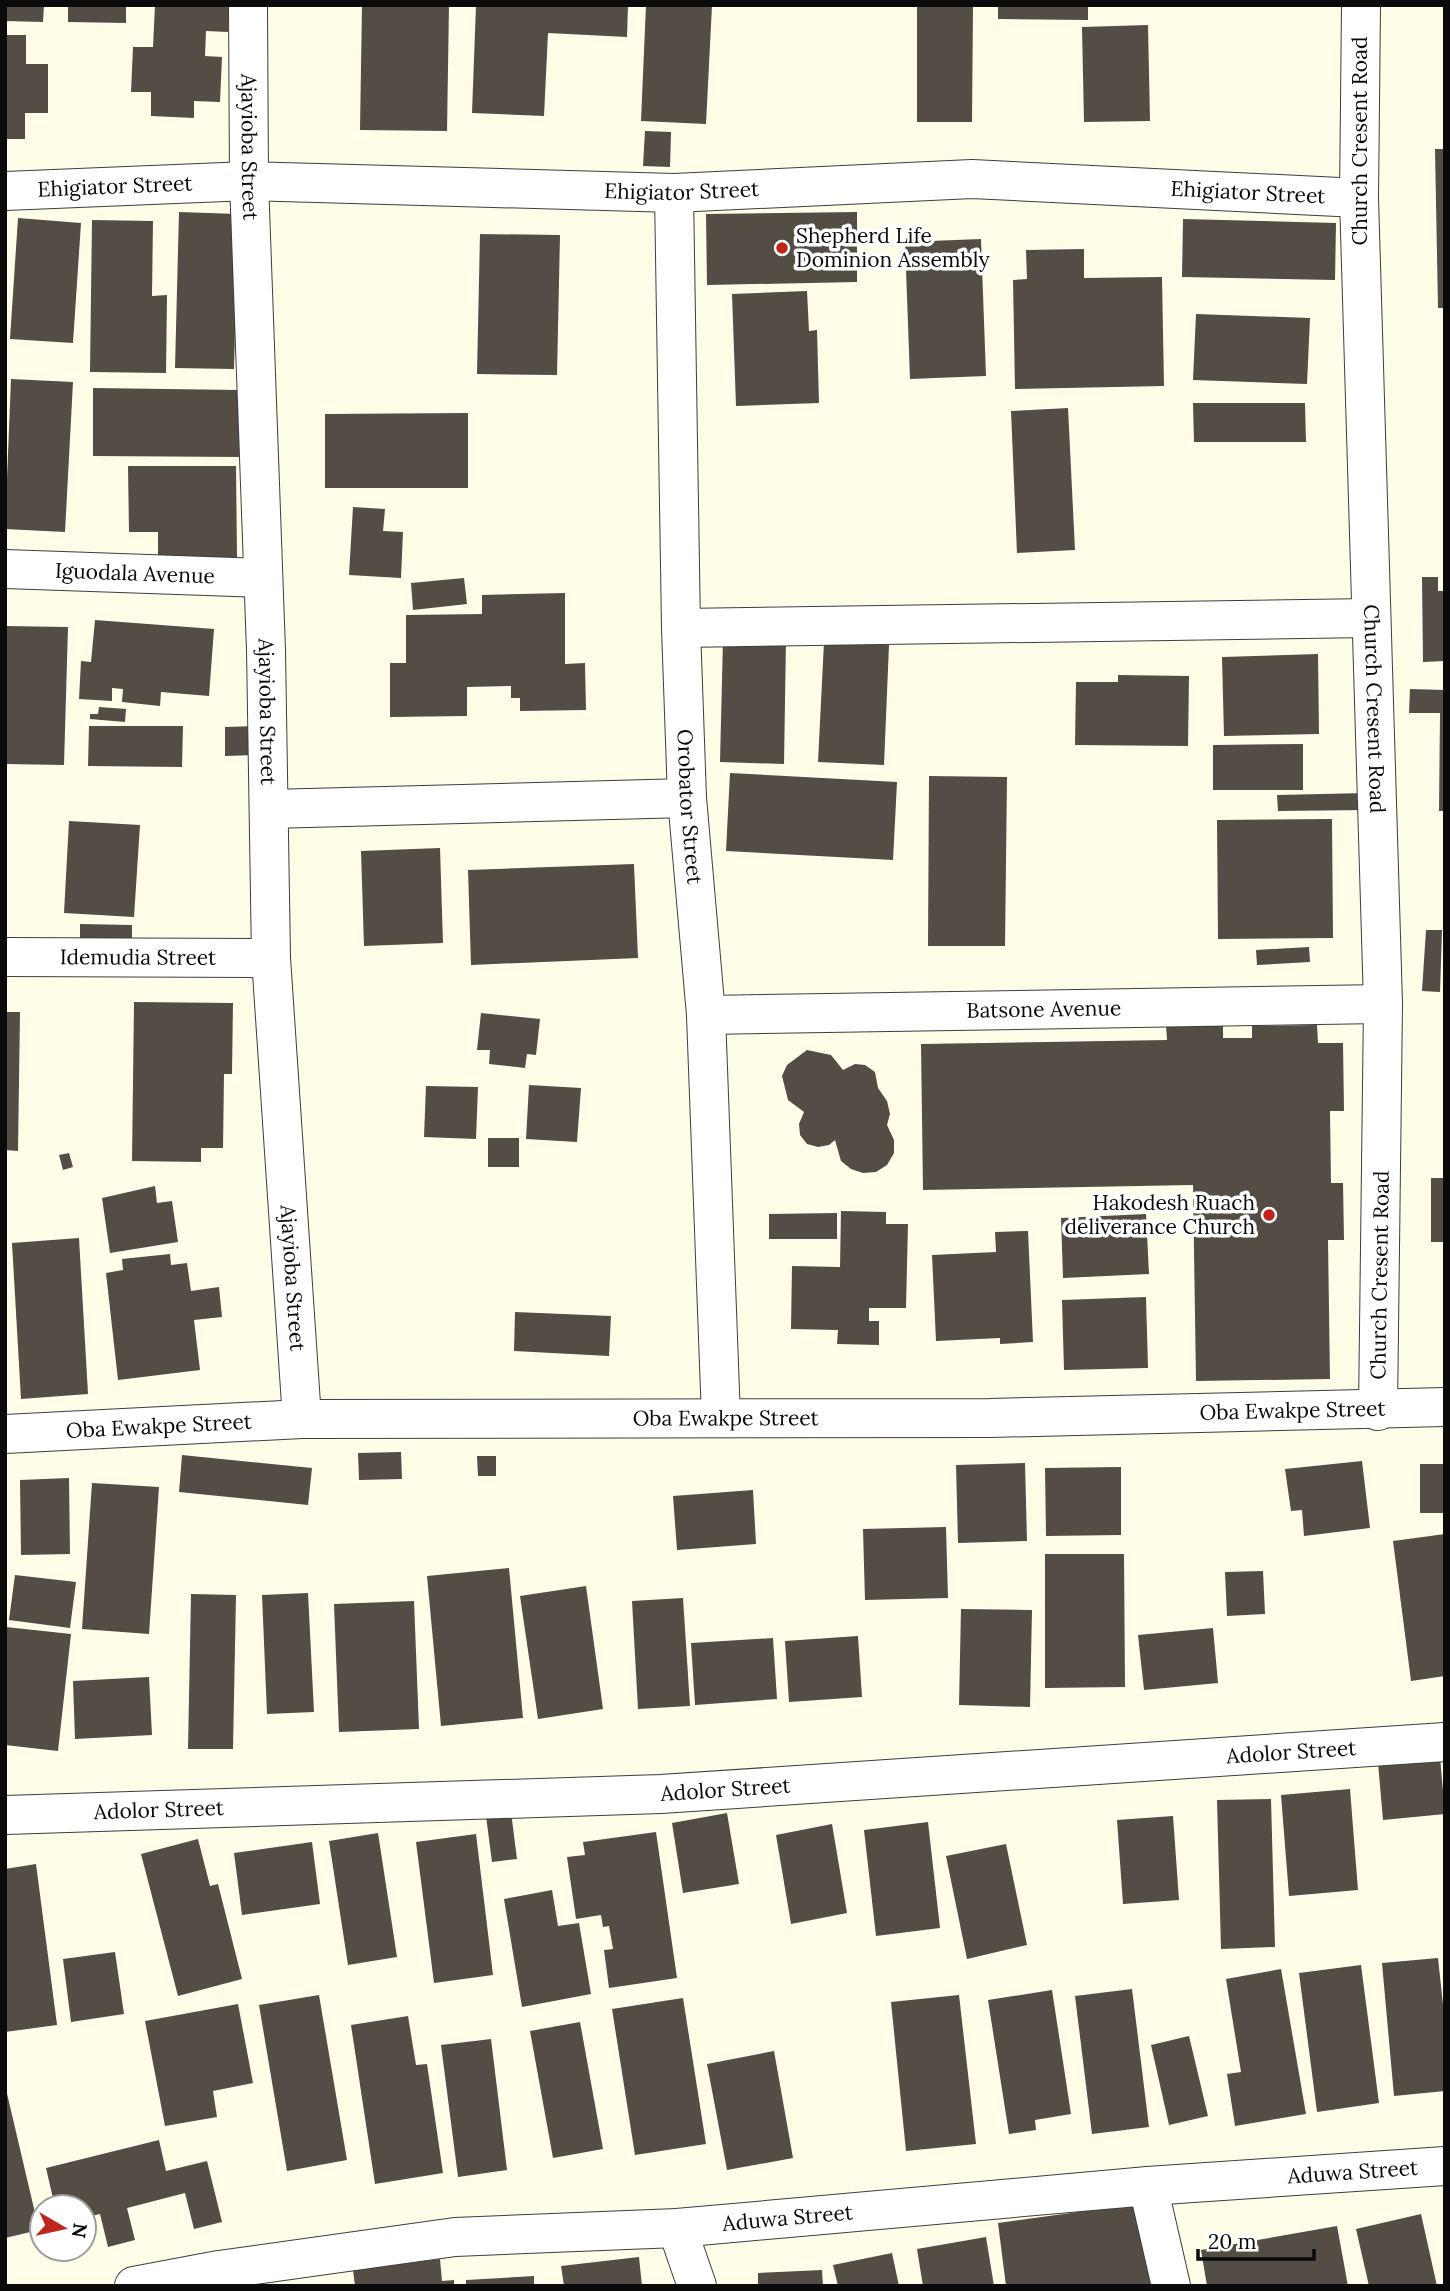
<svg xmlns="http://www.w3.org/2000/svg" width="1450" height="2291" font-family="Lora,serif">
<rect width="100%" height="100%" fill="#fffde7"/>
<g fill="#534d46">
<path d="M5,5H44L43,22L5,21Z"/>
<path d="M68,5H126V23L68,22Z"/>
<path d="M155,5H229L228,32L206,31L205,56L222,57L220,102L194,101V118L151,116V92H131L133,47H153Z"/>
<path d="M362,5H449L447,131L360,130Z"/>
<path d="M476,5H628L627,37L548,33L544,116L472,113Z"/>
<path d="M646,5H712L706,124L641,121Z"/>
<path d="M917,5H973L972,122H917Z"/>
<path d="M998,5H1088V20L998,19Z"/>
<path d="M1148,25L1150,121L1084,122L1082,27Z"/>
<path d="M5,35H26V64H48V113H25V139H5Z"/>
<path d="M645,131L671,132L670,167L643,166Z"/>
<path d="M1435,149H1445V308H1438Z"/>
<path d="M179,212L238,214L234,369L175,368Z"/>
<path d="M857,212V282L707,285L706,214Z"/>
<path d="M18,218L81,223L73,343L10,339Z"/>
<path d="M1183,219L1336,223L1335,280L1182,277Z"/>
<path d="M92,220L153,221L152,296L167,295L166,373L90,372Z"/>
<path d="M480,234L560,235L557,375L477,374Z"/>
<path d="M981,239L986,376L910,379L905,242Z"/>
<path d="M1084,249V278L1162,277L1164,386L1015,389L1013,280L1027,279L1026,250Z"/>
<path d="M807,291L809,331L817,330L819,403L736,406L732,294Z"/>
<path d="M1196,314L1310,318L1307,384L1193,380Z"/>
<path d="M11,379L73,382L65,532L5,529Z"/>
<path d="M93,388L240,390V457L93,456Z"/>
<path d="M1193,403H1305L1306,442H1194Z"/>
<path d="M1068,408L1075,550L1017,553L1011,411Z"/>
<path d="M468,413V488H325V414Z"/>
<path d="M128,466H236L237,557L158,558V532H129Z"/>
<path d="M353,507L385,509L383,531L403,532L401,578L349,575Z"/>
<path d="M1422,577H1438V591H1445V661L1423,662Z"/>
<path d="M464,578L467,604L413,610L411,583Z"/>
<path d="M565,593V664L585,663L586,710L520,711V698H511V686L467,687V716L390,717V663H406V615L482,614V595Z"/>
<path d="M95,620L214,629L209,696L161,692L160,706L122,702L123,689L112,688V701L79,699L81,661L91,662Z"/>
<path d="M5,626L68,627L64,765L5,764Z"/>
<path d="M723,639H786L784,764L720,762Z"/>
<path d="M824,642L889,645L884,765L818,762Z"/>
<path d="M1318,654L1319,734L1224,736L1222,657Z"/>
<path d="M1118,675L1189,676L1188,746L1075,745L1076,682H1118Z"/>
<path d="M1410,689L1445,690V811H1439L1440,713H1409Z"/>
<path d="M99,707L126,709L125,722L90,719V714H98Z"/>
<path d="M89,726H183L182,767L88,766Z"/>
<path d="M257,726L258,755L225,756V727Z"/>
<path d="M1303,744V790H1213V745Z"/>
<path d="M730,773L897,782L893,860L726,851Z"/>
<path d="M929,776L1007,777L1005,946H928Z"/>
<path d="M1367,793V810L1278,811L1277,795Z"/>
<path d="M1332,819L1333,938L1218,939L1217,820Z"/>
<path d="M69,821L140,825L134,917L64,913Z"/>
<path d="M440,848L443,943L364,946L361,851Z"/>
<path d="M634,864L638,958L471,965L468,870Z"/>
<path d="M80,924L132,925V943L80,942Z"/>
<path d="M1426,930H1442L1440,992L1422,991Z"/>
<path d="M1309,947L1310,962L1257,965L1256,950Z"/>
<path d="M134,1002L233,1003L232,1074H224L223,1148H201V1162L132,1161Z"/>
<path d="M5,1012H20L18,1151L5,1150Z"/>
<path d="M481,1013L540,1019L536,1055L527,1054L525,1068L489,1064L490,1050H477Z"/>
<path d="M1223,1024V1038H1252V1026L1317,1025L1318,1043H1343L1344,1111H1330L1331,1183H1343L1344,1240H1328L1330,1379L1196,1381L1193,1185L923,1190L921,1044L1167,1040L1166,1025Z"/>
<path d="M807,1050L831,1055L843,1070L855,1064L865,1065L875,1072L878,1088L887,1101L890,1114L887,1125L894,1140V1153L887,1165L876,1172L863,1173L851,1169L841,1161L835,1140L829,1145L818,1147L807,1144L800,1135L799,1124L804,1112L788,1100L782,1076L787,1065Z"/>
<path d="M529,1085L581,1088L577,1142L526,1139Z"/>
<path d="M426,1086L478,1087L476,1139L424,1137Z"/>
<rect x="488" y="1138" width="31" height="29"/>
<path d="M69,1153L73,1167L63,1170L59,1155Z"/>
<rect x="1431" y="1178" width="14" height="64"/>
<path d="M155,1186L157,1203L172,1201L178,1242L110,1253L102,1198Z"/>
<path d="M841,1211L886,1212V1224H908L906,1308H869V1321H879V1345L837,1344L838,1330L791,1329L792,1266L840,1267Z"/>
<path d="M837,1213V1239H769V1214Z"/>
<path d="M1146,1214L1149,1274L1063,1278L1061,1218Z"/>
<path d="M1028,1231L1033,1342L1000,1344V1338L936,1341L932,1255L996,1252L995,1232Z"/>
<path d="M79,1238L88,1394L21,1399L12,1243Z"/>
<path d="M170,1254L171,1265L187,1263L191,1291L219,1287L222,1317L194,1320L200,1370L118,1380L106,1273L123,1270L122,1259Z"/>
<path d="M1146,1297L1148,1368L1064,1370L1062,1300Z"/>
<path d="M515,1312L611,1316L609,1356L514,1351Z"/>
<path d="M401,1452L402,1479L359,1480L358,1453Z"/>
<path d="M182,1455L312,1468L308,1505L179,1492Z"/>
<path d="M477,1456H496V1476H478Z"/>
<path d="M1362,1461L1370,1528L1304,1536L1302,1510L1291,1511L1285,1469Z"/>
<path d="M1025,1463L1027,1541L958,1543L956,1465Z"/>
<rect x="1420" y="1464" width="25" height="49"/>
<path d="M1121,1467V1535L1046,1536L1045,1468Z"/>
<path d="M69,1478L70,1554L21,1555L20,1480Z"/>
<path d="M92,1483L159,1487L149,1634L82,1629Z"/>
<path d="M753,1490L756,1544L677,1550L673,1496Z"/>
<path d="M946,1527L948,1598L865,1600L863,1529Z"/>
<path d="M1445,1534V1676L1411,1681L1393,1541Z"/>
<path d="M1045,1554H1124L1125,1687L1045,1688Z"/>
<path d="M509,1568L523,1718L441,1726L427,1576Z"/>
<path d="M1263,1571L1265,1614L1227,1616L1225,1572Z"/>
<path d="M15,1575L76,1582L70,1628L9,1620Z"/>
<path d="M586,1586L603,1709L538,1719L520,1596Z"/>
<path d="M308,1593L314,1712L267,1714L262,1595Z"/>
<path d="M191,1594L236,1595L233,1749H188Z"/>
<path d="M683,1598L690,1706L638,1709L632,1601Z"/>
<path d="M414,1601L419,1729L339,1732L334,1604Z"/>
<path d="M961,1609L1032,1610L1030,1707L959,1705Z"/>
<path d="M6,1627L71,1634L58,1751L5,1745Z"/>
<path d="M1213,1628L1218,1683L1144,1690L1138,1635Z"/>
<path d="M858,1636L862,1697L789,1702L785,1641Z"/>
<path d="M773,1638L777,1699L695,1705L691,1643Z"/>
<path d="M149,1677L152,1735L75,1739L73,1681Z"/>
<path d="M1440,1757L1445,1814L1383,1820L1378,1763Z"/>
<path d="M1350,1789L1358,1890L1289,1896L1281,1795Z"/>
<path d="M1271,1799L1275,1947L1221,1949L1217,1800Z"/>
<path d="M511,1812L517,1859L492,1862L486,1816Z"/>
<path d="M727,1813L739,1884L683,1893L672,1823Z"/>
<path d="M1173,1816L1179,1900L1123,1904L1117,1820Z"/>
<path d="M928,1822L940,1928L876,1936L864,1830Z"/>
<path d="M832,1824L847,1913L791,1924L776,1835Z"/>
<path d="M656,1832L677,1978L609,1988L604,1950L613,1949L609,1926L603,1927L601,1915L576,1919L567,1857L585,1855L583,1842Z"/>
<path d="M378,1833L397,1957L348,1965L329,1841Z"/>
<path d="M476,1834L493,1975L434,1983L416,1842Z"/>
<path d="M198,1839L210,1886L218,1884L242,1979L178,1996L141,1854Z"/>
<path d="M312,1842L320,1904L242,1915L234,1853Z"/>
<path d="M1006,1844L1027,1945L967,1959L946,1856Z"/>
<path d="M36,1864L57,2025L5,2032V1869Z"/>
<path d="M552,1890L558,1926L579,1923L591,1994L522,2007L504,1899Z"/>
<path d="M115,1952L124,2014L71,2022L63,1959Z"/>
<path d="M1438,1958L1445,2023V2091L1394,2096L1382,1963Z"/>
<path d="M1361,1965L1379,2103L1317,2112L1299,1973Z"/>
<path d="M1281,1969L1306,2114L1235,2126L1227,2074L1241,2072L1226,1979Z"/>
<path d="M1132,1989L1149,2127L1092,2134L1075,1996Z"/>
<path d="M1052,1990L1071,2114L1035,2120L1036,2130L1009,2134L988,2000Z"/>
<path d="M319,1995L347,2160L287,2171L259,2005Z"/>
<path d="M959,1995L976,2144L906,2151L891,2002Z"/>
<path d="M683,1998L706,2144L635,2155L612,2009Z"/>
<path d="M238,2004L253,2083L213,2091L217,2117L165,2126L145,2021Z"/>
<path d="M408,2016L416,2065L427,2064L443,2173L375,2184L351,2025Z"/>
<path d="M580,2022L603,2149L553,2158L530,2031Z"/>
<path d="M1189,2036L1208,2116L1169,2125L1151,2045Z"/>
<path d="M491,2039L507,2170L458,2177L441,2045Z"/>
<path d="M774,2051L793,2158L727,2170L707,2064Z"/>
<path d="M5,2085L39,2230L5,2238Z"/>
<path d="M159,2140L166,2171L207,2161L222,2222L194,2229L185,2193L127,2208L135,2240L108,2247L100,2214L84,2218V2207H55L46,2168Z"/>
<path d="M1144,2203L1155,2286H1006L998,2223Z"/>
<path d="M1421,2214L1437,2286H1369L1356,2229Z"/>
<path d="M1337,2226L1348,2286H1207L1201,2250Z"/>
<path d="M986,2237L994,2286H923L917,2249Z"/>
<path d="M892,2253L899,2286H838L833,2265Z"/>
<path d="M639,2257L642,2286H564L561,2266Z"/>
<path d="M440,2259L442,2281L454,2280V2286H355L353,2270Z"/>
<path d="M822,2270L823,2286H758V2273Z"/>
<path d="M534,2276V2286H466V2280Z"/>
</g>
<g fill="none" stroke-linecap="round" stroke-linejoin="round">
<g stroke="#3d3d3d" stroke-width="40">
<g id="minor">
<path id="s1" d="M248,5L249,181L266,650L271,958L302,1419"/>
<path id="s2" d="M1361,5L1359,198L1383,1004L1378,1411"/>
<path id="s3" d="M5,191L249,181L674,193L972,179L1359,198"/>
<path id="s4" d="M674,193L681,628L687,798L706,1015L721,1418"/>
<path id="s5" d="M5,569L263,578"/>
<path d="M681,628L1370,618"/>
<path d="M269,809L687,798"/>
<path id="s6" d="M5,957L271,958"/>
<path id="s7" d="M706,1015L1383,1004"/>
<path id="s8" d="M5,1434L302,1419L990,1418L1445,1407"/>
<path id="s9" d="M5,1815L661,1794L1445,1742"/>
<path d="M1148,2186L1171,2286"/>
<path d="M677,2228L697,2286"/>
<path id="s10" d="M134,2286L219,2270L455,2237L677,2228L1148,2186L1445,2166"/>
</g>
</g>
<use href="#minor" stroke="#fff" stroke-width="38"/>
</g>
<g fill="#c0251c" stroke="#fff" stroke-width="2.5">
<circle cx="782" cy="248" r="7"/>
<circle cx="1269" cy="1215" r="7"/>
</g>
<g text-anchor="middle" stroke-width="7" stroke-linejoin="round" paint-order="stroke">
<g font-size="21" fill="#0a0a0a" stroke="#fff">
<text transform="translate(1360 141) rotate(-90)" y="7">Church Cresent Road</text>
<text dy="7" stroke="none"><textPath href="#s1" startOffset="142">Ajayioba Street</textPath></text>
<text dy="7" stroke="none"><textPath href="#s3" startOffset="110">Ehigiator Street</textPath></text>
<text dy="7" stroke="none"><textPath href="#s3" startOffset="677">Ehigiator Street</textPath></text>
<text dy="7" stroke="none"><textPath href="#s3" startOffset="1244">Ehigiator Street</textPath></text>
<text dy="7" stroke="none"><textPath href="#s5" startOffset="130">Iguodala Avenue</textPath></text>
<text dy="7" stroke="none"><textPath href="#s2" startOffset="704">Church Cresent Road</textPath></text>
<text dy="7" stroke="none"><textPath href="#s1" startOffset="707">Ajayioba Street</textPath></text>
<text dy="7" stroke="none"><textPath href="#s4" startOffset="614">Orobator Street</textPath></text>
<text dy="7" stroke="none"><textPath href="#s6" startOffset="133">Idemudia Street</textPath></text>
<text dy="7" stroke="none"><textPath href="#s7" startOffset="338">Batsone Avenue</textPath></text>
<text transform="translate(1380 1275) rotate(-89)" y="7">Church Cresent Road</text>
<text dy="7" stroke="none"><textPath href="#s1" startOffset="1274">Ajayioba Street</textPath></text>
<text dy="7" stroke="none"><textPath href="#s8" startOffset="1288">Oba Ewakpe Street</textPath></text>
<text dy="7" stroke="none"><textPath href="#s8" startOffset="721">Oba Ewakpe Street</textPath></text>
<text dy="7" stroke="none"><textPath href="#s8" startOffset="154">Oba Ewakpe Street</textPath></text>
<text dy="7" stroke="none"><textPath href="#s9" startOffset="1288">Adolor Street</textPath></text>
<text dy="7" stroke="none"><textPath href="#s9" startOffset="721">Adolor Street</textPath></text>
<text dy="7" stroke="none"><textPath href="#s9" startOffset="154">Adolor Street</textPath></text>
<text dy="7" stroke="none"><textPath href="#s10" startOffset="1225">Aduwa Street</textPath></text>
<text dy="7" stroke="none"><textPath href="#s10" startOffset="658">Aduwa Street</textPath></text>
</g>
<g font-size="21" fill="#0a0a0a" stroke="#fff" text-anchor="start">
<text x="796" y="243">Shepherd Life<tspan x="796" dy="24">Dominion Assembly</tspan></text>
<text x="1255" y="1210" text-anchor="end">Hakodesh Ruach<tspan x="1255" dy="24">deliverance Church</tspan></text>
</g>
</g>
<rect width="1450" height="2291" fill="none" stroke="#0a0a0a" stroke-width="14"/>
<g transform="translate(63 2228) rotate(99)"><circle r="33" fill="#ffffff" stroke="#9d9d9d" stroke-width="2"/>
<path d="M0-5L12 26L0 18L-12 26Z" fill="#c0251c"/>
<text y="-10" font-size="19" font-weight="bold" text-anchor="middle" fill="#0a0a0a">N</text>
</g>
<path d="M1198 2249v10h116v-10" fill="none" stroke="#0a0a0a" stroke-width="3.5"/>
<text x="1208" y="2249" font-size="21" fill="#0a0a0a" stroke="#ffffff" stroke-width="5" paint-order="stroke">20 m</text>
</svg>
